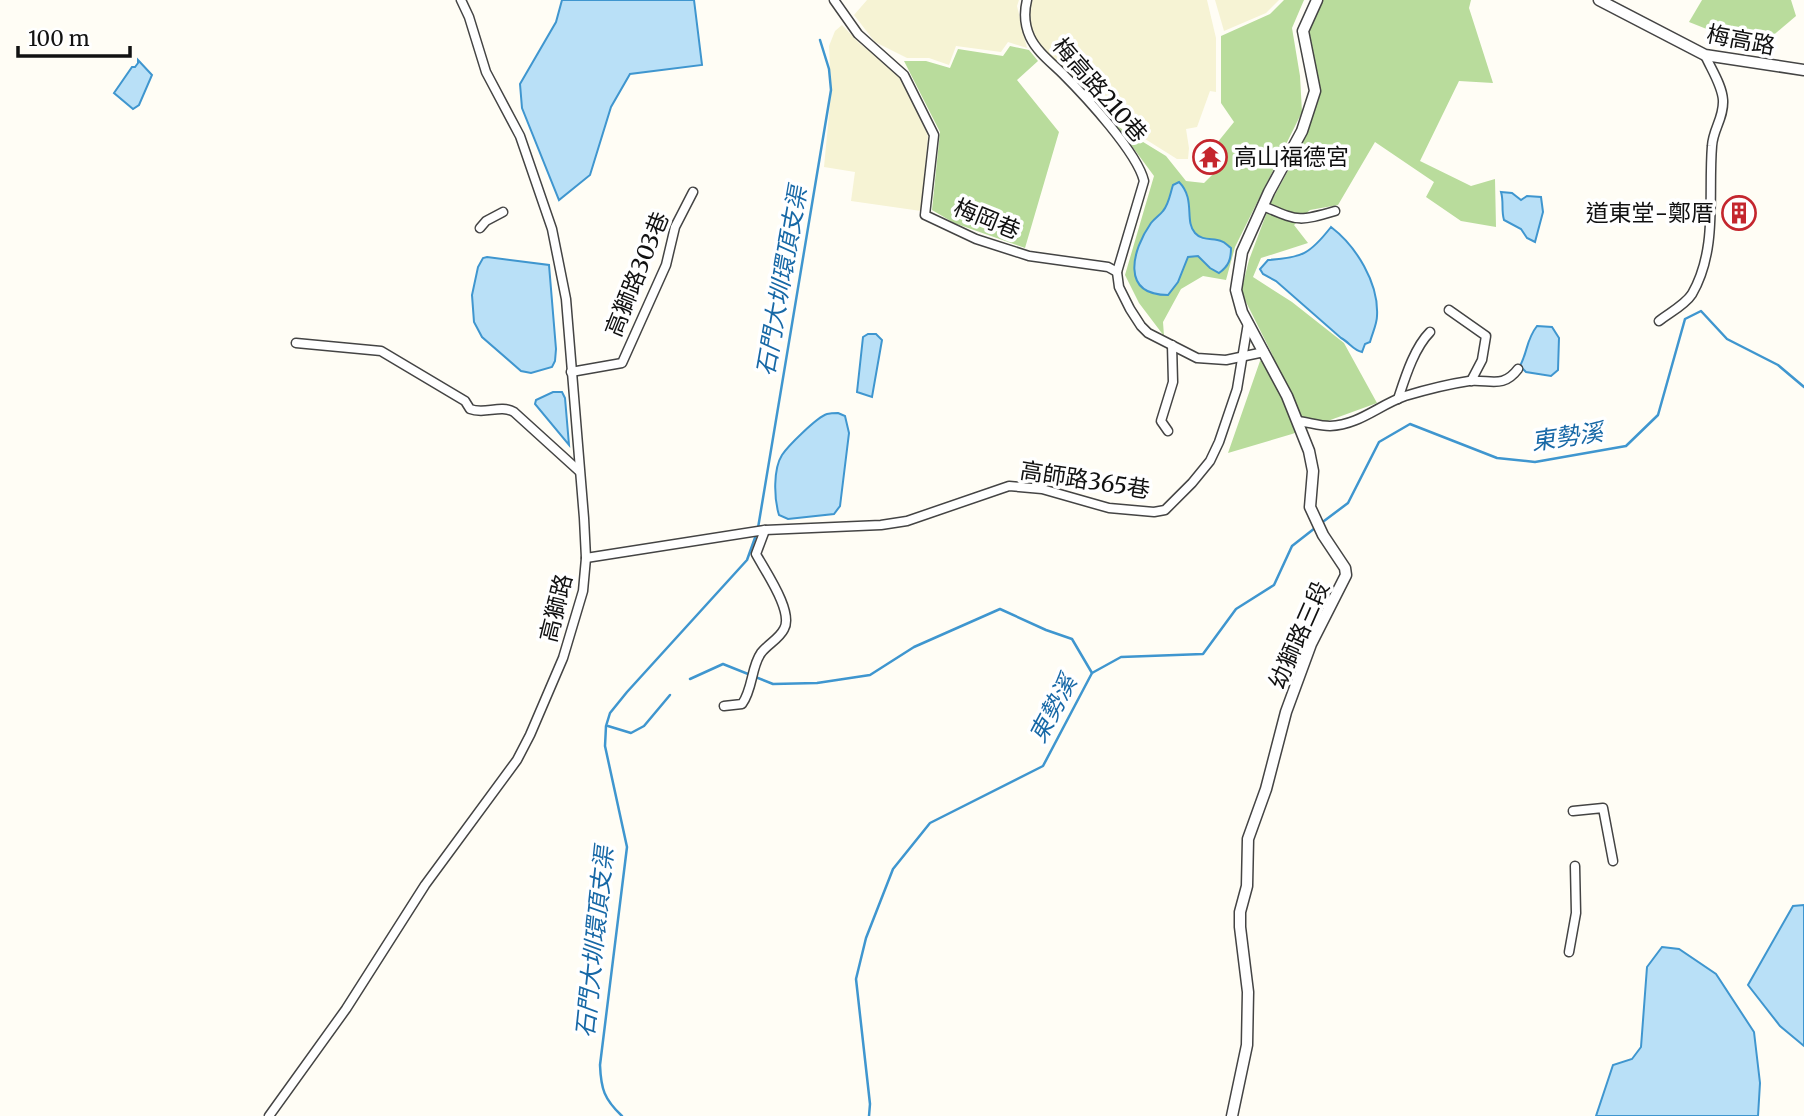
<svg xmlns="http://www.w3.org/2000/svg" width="1804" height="1116" font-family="Merriweather,'Noto Sans TC',serif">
<rect width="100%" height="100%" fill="#fffdf5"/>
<g fill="#f6f3d4">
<path d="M867,0H1019L1017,6L1027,48L1008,42L1001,52L956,46L949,65L929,58H907L875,42L854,15Z"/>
<path d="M1029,0H1207L1216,38V92L1210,91L1197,127L1186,129L1189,148L1188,159H1177L1110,117L1087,94L1066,70L1040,46L1031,29Z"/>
<path d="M1215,0H1279L1266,13L1224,31Z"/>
<path d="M842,25L859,43L901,76L928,136L921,211L851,201L855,172L824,167L831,93L829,46L835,31Z"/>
</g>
<g fill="#b9dc9c">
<path d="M1284,0H1304L1292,28L1300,76L1302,112L1235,247L1226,280L1203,276L1181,289L1163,322L1164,336L1139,303L1125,275L1154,176L1117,126L1166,156L1186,181L1204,183L1218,169L1227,152L1217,143L1234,122L1221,103V36L1270,14Z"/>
<path d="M1323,0H1471L1469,8L1493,83L1459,81L1420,161L1471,186L1495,179L1496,227L1461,221L1426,197L1434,182L1375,142L1338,205L1310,210L1294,225L1308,243L1261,258L1253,277L1292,302L1344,343L1377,403L1292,434L1228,453L1260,361L1273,356L1241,292L1249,260L1270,204L1298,152L1319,99L1317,72L1309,30Z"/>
<path d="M1702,0H1791L1796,16L1757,49L1689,22Z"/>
<path d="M1010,46L1029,50L1038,61L1017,80L1059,132L1025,248L954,223L932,210L940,132L904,61H926L950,68L958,49L1003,56Z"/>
</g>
<g fill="#b9e0f7" stroke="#3f96cf" stroke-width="2">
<path d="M562,0H694L702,65L630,74L611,107L590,175L559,200L522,108L520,84L556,22Z"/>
<path d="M138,60L152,75L139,105L133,109L114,93L132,67H135L138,63Z"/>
<path d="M1179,182C1196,199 1184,221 1195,233C1202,241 1213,238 1221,241C1225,242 1227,245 1231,248C1231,259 1229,266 1219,273L1210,268L1198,256L1188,257L1178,282L1168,295C1120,295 1132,250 1151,223C1155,218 1160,215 1163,211C1169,204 1170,194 1173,185Z"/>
<path d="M1501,192L1512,193L1521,200L1527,196L1541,197L1543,212L1535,242L1527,238L1521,229L1504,220C1501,210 1504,202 1501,192Z"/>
<path d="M1331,227C1356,246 1379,283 1377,316C1377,324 1372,334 1370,342L1365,344L1362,352C1353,350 1349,342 1341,338L1276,281L1263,274L1260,269L1268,260C1302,258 1310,254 1331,227Z"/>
<path d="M487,257L549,265L556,349L555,361L552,367L531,373L521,371L482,337L474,322L472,295L478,267L483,258Z"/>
<path d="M1537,326L1552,327L1559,338L1558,370L1551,376L1526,372L1520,366C1528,351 1526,340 1537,326Z"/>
<path d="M868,334H876L882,340L872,397L857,392L863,337Z"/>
<path d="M553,392H562L565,398L569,445L535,404L536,400Z"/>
<path d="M838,413L845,416L849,433L840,506L834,514L788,519L779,515C774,499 773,469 782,455C788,446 817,417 827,414C831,413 834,413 838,413Z"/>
<path d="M1804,905V1046L1780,1026L1748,985L1793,906Z"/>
<path d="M1662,947L1679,949L1716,974L1754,1032L1760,1083L1758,1116H1596L1613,1065L1632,1059L1641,1047L1647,967Z"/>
</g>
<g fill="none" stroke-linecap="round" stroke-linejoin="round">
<g stroke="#3f96cf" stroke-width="2.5">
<path d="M1320,524L1348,503L1379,442L1410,424L1497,458L1535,462L1626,446L1658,415L1685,319L1701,311L1727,339L1778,365L1804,387"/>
<path d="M758,528L831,90L829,69L820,40"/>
<path d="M690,679L723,664L773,684L817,683L870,675L914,647L1000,609L1046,630L1072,639L1092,673"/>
<path d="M608,726L631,733L644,726L670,695"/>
<path d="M622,1116C604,1099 601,1089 600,1065L627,847L605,746L606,726L610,713L627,692L747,560L756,535"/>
<path d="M869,1116L870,1104L856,979L866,938L893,869L930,823L1043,766L1092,673L1121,657L1203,654L1236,609L1274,585L1292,546L1315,528"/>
</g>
<g stroke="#444" stroke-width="11">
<g id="minor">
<path d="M834,0L858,34L904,75L934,135L925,215L976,239L1029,256L1108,267L1117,272"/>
<path d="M1027,0C1024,12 1025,26 1030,37C1037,52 1052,63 1063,74C1085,96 1137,152 1144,181L1117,272L1119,287L1130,309L1141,326L1148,333L1197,358L1226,360L1264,352"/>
<path d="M1263,206C1299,221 1297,222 1335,211"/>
<path d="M480,228L486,221L503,212"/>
<path d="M1449,310L1486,336L1482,360L1471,381"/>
<path d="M1659,321C1669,313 1685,305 1692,294C1718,249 1708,195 1712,146C1713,129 1724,118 1723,100C1722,85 1711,69 1705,55"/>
<path d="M296,343L381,351L465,401L470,409C485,415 500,404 514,412L579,471"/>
<path d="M571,372L622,363L666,265L675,227L693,192"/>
<path d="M1398,399C1405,378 1414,348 1430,332"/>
<path d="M1297,421C1308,422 1319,426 1330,426C1359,425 1379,405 1405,396C1425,390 1449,384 1469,381C1490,379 1503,389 1518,369"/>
<path d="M1168,431L1161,421L1173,382L1172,345"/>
<path d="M586,558L765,530L881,525L907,521L1009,486L1042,489L1109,508L1154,512L1165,510L1192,483L1210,461L1219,442L1237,389L1248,323"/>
<path d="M724,706L742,704C753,689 751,667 761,653C768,644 779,639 784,629C794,612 765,571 756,554L765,530"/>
<path d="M1573,811L1603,808L1613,861"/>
<path d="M1569,952L1576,913L1575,866"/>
<path d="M269,1116L346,1009L425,885L517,760L530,735L563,658L583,591L586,558L584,518L566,299L552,229L520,136L486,72L469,17L461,0"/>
</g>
</g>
<g stroke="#444" stroke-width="13">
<g id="tertiary">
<path d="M1599,0L1705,55L1804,70"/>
<path d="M1232,1116L1247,1045L1248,992L1240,927V912L1247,886L1248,839L1266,789L1286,712L1311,644L1346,575L1345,568L1323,535L1310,507L1313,471L1309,451L1287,396L1242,312L1236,290L1242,252L1269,192L1302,131L1315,91L1303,31L1317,0"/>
</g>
</g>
<use href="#minor" stroke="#fff" stroke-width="8"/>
<use href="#tertiary" stroke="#fff" stroke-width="10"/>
</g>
<defs>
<g id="temple-ring" transform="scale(1.75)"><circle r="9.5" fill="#fff" stroke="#c4262e" stroke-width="1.5"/><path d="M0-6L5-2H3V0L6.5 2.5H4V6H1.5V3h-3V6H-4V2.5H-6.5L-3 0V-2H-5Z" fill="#c4262e"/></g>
<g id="building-ring" transform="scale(1.75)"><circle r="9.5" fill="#fff" stroke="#c4262e" stroke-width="1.5"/><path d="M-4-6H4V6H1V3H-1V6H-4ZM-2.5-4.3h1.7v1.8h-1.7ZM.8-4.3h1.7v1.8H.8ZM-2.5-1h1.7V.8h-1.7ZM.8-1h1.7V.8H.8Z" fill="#c4262e"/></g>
</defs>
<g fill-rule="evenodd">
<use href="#temple-ring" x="1210" y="157"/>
<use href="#building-ring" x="1739" y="213"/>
</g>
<g text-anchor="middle" stroke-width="7" stroke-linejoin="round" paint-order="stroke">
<g font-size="23" fill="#111" stroke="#fff">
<text transform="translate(1741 40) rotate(11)" y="8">梅高路</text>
<text transform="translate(1100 90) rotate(49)" y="8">梅高路210巷</text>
<text transform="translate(987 219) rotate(22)" y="8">梅岡巷</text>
<text transform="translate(637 274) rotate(-68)" y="8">高獅路303巷</text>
<text transform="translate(1085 480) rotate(9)" y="8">高師路365巷</text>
<text transform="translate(556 608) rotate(-76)" y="8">高獅路</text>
<text transform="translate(1299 635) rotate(-66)" y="8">幼獅路三段</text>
</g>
<g font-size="23" fill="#111" stroke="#fff" text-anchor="start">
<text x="1234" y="165">高山福德宮</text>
<text x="1714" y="221" text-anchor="end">道東堂-鄭厝</text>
</g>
<g font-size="24" font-style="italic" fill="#1768a6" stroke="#fff">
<text transform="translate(782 281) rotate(-80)" y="8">石門大圳環頂支渠</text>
<text transform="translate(1567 437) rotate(-8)" y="8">東勢溪</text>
<text transform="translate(1053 709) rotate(-62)" y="8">東勢溪</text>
<text transform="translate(595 942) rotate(-84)" y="8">石門大圳環頂支渠</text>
</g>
</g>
<path d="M18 46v10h112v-10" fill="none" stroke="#111111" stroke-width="3.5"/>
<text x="28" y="46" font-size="21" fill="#111111" stroke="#ffffff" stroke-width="5" paint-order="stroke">100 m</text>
</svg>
